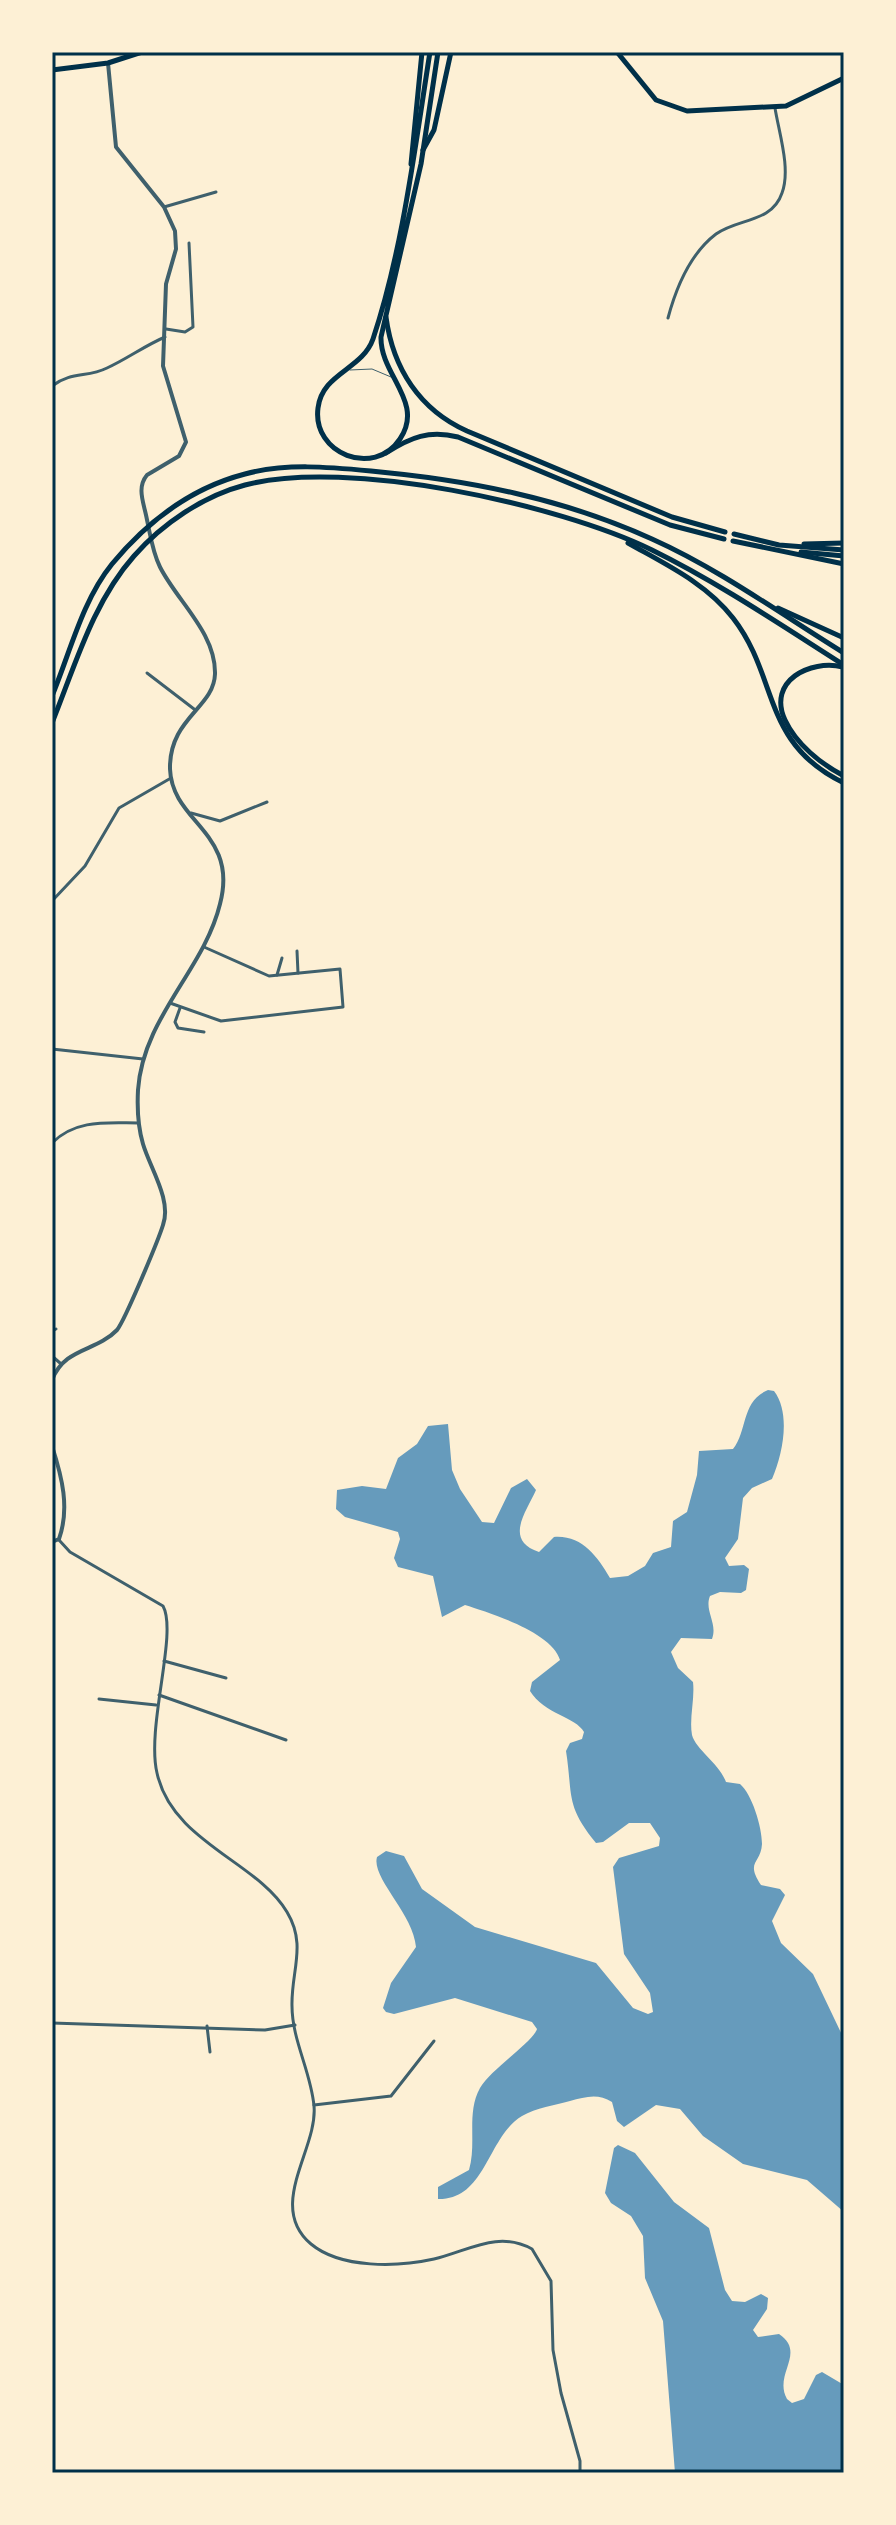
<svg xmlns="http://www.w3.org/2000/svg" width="896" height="2525" font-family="Lato,sans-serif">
<rect width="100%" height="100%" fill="#fdf0d5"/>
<g fill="#669bbc">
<path d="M768,1390L774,1391C791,1413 783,1454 772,1479L752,1488L743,1498L738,1539L725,1558L729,1566L744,1565L749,1569L746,1590L741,1593L720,1592L710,1596C704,1611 718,1623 712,1639L681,1638L671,1652L678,1668L693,1682C695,1699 689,1718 692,1735C696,1750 719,1763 726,1782L740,1784C752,1794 762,1827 762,1844C761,1864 745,1861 761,1885L780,1889L785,1895L772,1921L781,1943L813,1974L844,2039V2212L807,2180L743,2164L703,2136L680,2109L656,2105L624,2127L617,2121L612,2102C598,2093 585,2097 570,2101C555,2105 536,2108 522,2116C487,2137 486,2200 438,2199V2187L469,2170C477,2143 466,2113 480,2088C491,2069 533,2042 537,2029L532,2022L455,1998L394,2014L386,2012L383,2008L391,1983L416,1947C413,1913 371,1878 377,1857L386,1851L404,1856L422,1889L475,1927L596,1963L633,2008L648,2014L653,2012L650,1993L624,1954L613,1867L619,1858L659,1846L660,1838L650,1823H629L603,1842L596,1843C565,1805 573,1796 566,1751L570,1743L582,1739L584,1732C576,1717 544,1714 530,1691L532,1682L560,1660C552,1632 490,1613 465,1605L442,1617L433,1576L398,1567L394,1558L400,1539L398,1532L345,1517L336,1509L337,1490L362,1486L386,1489L398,1458L417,1444L428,1426L448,1424L452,1470L460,1489L482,1522L494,1523L511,1488L527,1479L536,1490C527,1511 503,1540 539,1552L554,1537C582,1535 597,1556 610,1578L628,1576L645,1566L653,1553L671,1547L673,1521L687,1512L697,1475L699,1451L733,1449C748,1430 741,1401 768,1390Z"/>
<path d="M618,2145L635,2153L674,2202L709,2228L725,2290L732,2301L745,2302L761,2294L768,2298L767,2309L753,2330L758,2337L779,2334C807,2353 773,2374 787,2399L792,2403L804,2399L816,2375L822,2372L844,2385V2473H675L663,2321L645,2278L643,2236L631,2216L611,2203L605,2193L614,2148Z"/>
</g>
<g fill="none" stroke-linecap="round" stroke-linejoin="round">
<path stroke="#3f606c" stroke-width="1" d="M350,370L372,369L391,377"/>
<g stroke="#3f606c" stroke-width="3">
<path d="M164,207L216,192"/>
<path d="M668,318C676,288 691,253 716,234C738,218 772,223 782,193C791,169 779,133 775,108"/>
<path d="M166,329L185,332L193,327L189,243"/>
<path d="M52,386C72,371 87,378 107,368C127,359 144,346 165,337"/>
<path d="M147,673L194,709"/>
<path d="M191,813L220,821L267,802"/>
<path d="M52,901L85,866L119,808L171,778"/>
<path d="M297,951L298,973"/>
<path d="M277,975L282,958"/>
<path d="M170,1003L221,1021L343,1007L340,969L269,976L204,947"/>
<path d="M180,1008L175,1022L178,1028L204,1032"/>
<path d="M52,1049L143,1059"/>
<path d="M52,1143C76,1119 107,1123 138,1123"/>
<path d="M52,1331L56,1329"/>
<path d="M52,1356L60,1363"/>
<path d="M59,1540L70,1552L163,1606C178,1633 146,1727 157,1773C172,1842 258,1862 287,1912C307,1945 291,1971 292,2006C292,2040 311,2072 314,2106C318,2149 266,2206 311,2244C341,2269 398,2267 434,2259C468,2251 498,2230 532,2249L551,2281L553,2350L561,2393L580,2461V2473"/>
<path d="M164,1661L226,1678"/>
<path d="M159,1695L286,1740"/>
<path d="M99,1699L156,1705"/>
<path d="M52,2023L265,2030L295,2025"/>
<path d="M207,2026L210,2052"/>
<path d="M314,2105L391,2096L434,2041"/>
</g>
<g stroke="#3f606c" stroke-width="4">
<path d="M52,1380C65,1347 96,1352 117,1330C125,1320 158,1241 163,1225C172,1200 150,1168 143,1144C138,1127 137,1109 138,1090C143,1017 204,970 220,904C239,832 172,823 170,769C169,718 214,708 215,674C216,633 177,601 160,567C152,551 150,533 146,515C143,501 137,487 147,475L179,456L186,442L163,366L166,284L176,249L175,231L164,207L116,147L108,63"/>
<path d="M52,1446C62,1477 70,1508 59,1539L52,1542"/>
</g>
<g stroke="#003049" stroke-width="5">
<path d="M430,52C415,146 403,249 373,339C362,370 322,373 318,408C312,454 374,478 400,439C425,402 380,375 381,337L421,164L438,52"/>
<path d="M617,52L656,100L687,111L786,106L844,78"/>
<path d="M52,70L108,63L142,52"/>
<path d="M423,150L434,130L451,52"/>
<path d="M411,164L422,52"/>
</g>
<g stroke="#003049" stroke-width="5">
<path d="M386,317C393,369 420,410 467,431L672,517L725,532"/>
<path d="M386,453C411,437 429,430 458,437L670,525L724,539"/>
<path d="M734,534L779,545L844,550"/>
<path d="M733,541L844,564"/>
<path d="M628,543C665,564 706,583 733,618C779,677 761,743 844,783"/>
<path d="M804,544L844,543"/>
<path d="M801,552L844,556"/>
<path d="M778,608L844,638"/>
<path d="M843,667C810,659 767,681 785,720C796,744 821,764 844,776"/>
<path d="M52,696C70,653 82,601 112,564C146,523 191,488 245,474C285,463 329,467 371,471C468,480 562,498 652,539C719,569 781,614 844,653"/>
<path d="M52,723C75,666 93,602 134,556C162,524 203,496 245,485C347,458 558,504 652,550C719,583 781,625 844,665"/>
</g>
</g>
<rect width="896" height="2525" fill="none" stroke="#fdf0d5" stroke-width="108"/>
<rect x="54" y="54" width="788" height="2417" fill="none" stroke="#003049" stroke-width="3"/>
</svg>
